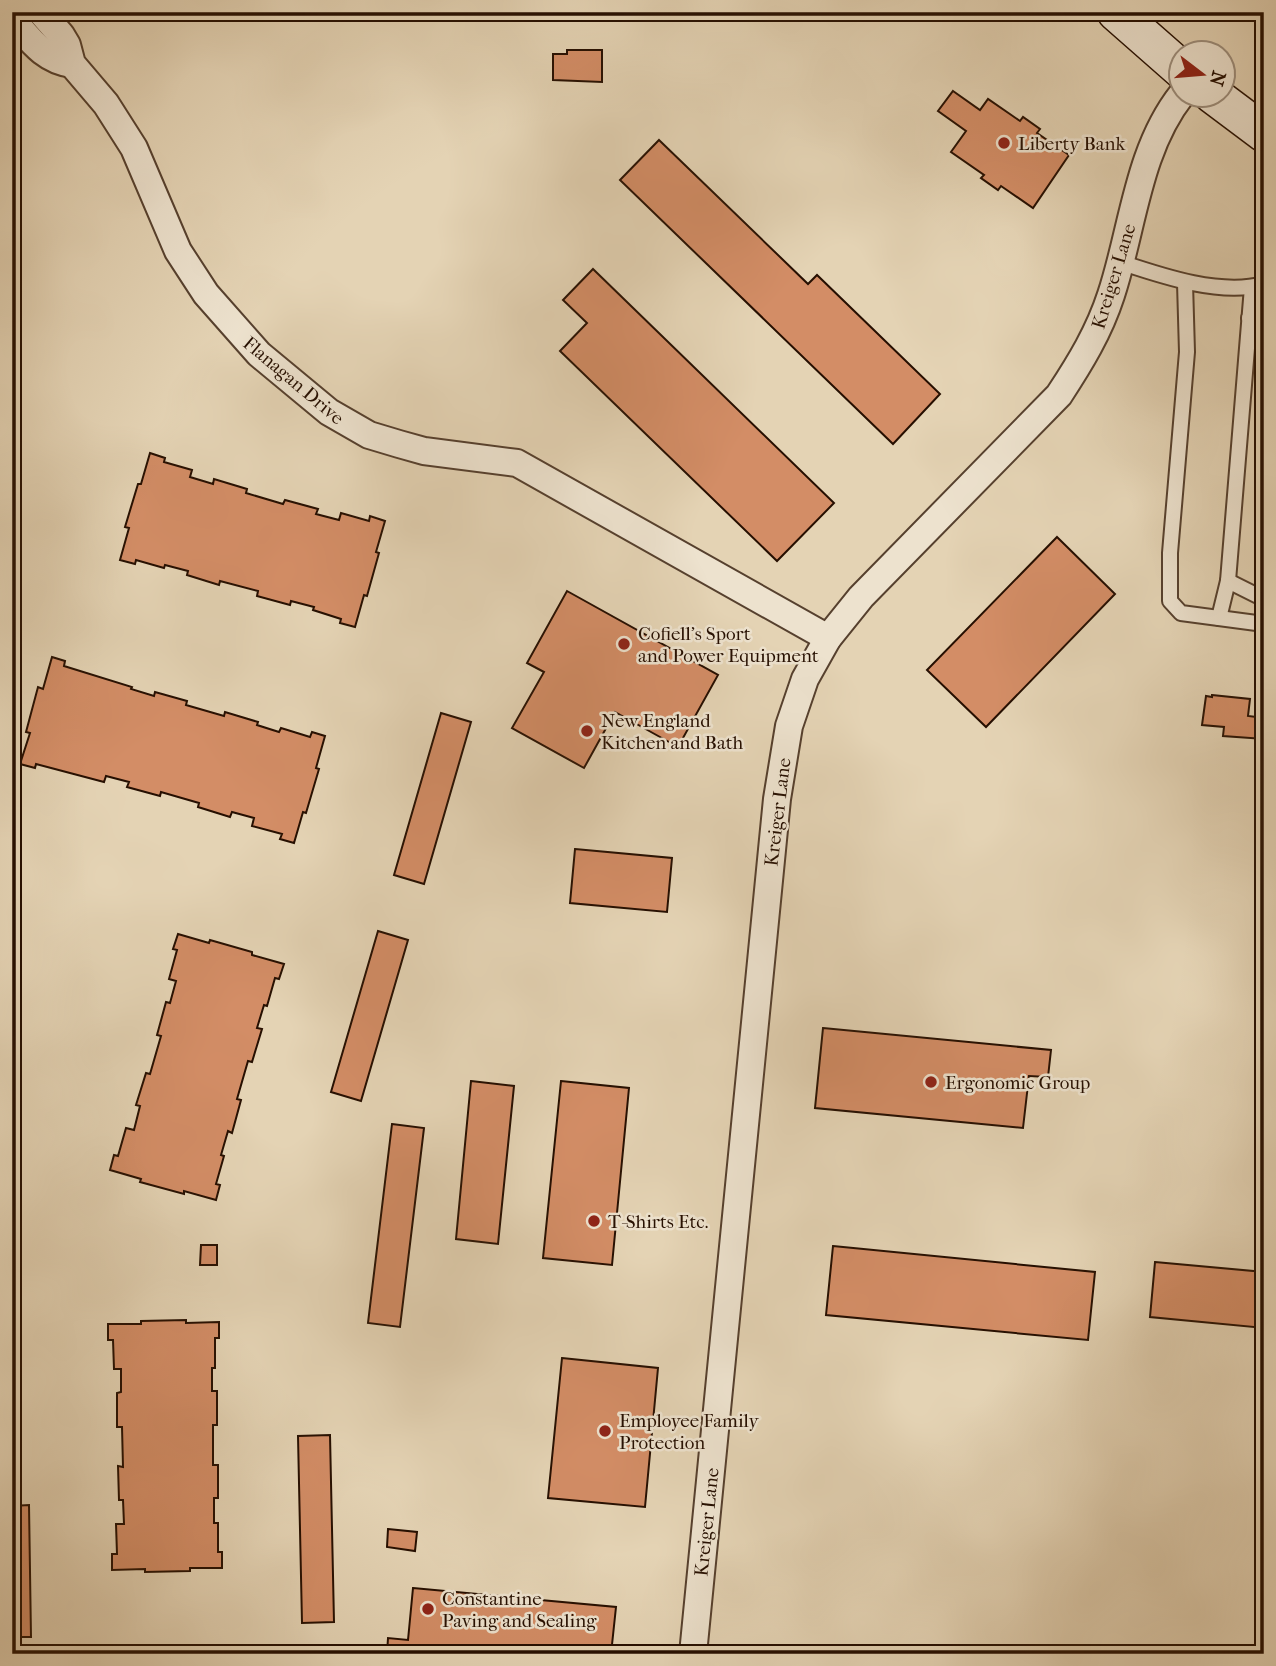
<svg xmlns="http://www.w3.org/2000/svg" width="1276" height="1666" font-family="'IM FELL French Canon',serif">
<rect width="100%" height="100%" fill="#e4d3b4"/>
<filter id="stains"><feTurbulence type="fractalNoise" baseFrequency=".00286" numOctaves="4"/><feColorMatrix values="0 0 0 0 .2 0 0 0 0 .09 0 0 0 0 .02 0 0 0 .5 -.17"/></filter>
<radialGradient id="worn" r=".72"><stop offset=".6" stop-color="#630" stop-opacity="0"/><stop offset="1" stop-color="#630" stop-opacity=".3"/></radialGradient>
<g fill="#d38d66" stroke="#260f01" stroke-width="2">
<path d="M567,50H602V82L553,80V54H567Z"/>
<path d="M953,91L980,110L988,99L1020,121L1023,117L1040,129L1037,133L1069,155L1033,208L1001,186L998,190L981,178L984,175L951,152L966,131L938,111Z"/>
<path d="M659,140L808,284L817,275L940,394L893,444L620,180Z"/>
<path d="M593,269L834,503L777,561L560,351L587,323L563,300Z"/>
<path d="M150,453L165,458L164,462L192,470L190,477L213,484L214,479L247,489L246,493L283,504L285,500L318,509L316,514L339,520L341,513L369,521L370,516L385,521L376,552L379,553L367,596L364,595L355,627L340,623L341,619L313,610L314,607L291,601L290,605L257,596L258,591L220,581L219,585L187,575L188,571L165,565L164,568L136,560L135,564L120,560L129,528L125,527L138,484H141Z"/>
<path d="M1057,537L1115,594L986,727L927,670Z"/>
<path d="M567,591L718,675L678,747L615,712L584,768L512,728L544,672L527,663Z"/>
<path d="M52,657L65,661L64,666L132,687L131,689L154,696L155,692L187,701L186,705L224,716L225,712L258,722L257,725L279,732L281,728L310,737L312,732L325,736L316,768L319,769L306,813L303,812L294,843L280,839L282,834L252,826L254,818L232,812L230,817L198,807L199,803L161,792L160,796L127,787L129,782L106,776L104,782L36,764L35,768L20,764L30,733L26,732L38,687L43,689Z"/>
<path d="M1212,695L1250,699L1248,716L1264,718V739L1223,736L1224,727L1202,725L1206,696L1212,697Z"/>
<path d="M441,713L471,722L424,884L394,875Z"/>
<path d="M575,849L672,858L667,912L570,903Z"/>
<path d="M378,931L408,940L361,1101L331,1092Z"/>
<path d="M178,934L209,943L210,940L252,952V955L284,964L279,979L275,978L267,1006L264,1005L257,1028L262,1029L252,1062L248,1061L237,1099L241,1100L232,1133L228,1131L221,1155L224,1156L216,1184L220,1185L216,1200L184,1191V1194L140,1182L141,1179L110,1170L114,1155L118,1156L126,1128L134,1130L140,1106L136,1105L146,1073L150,1074L161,1036L157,1035L166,1002L170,1003L176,981L169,979L177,950L173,949Z"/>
<path d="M823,1028L1051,1050L1048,1077L1029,1076L1023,1128L815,1108Z"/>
<path d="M471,1081L514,1086L498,1244L456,1239Z"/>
<path d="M561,1081L629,1088L612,1265L543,1258Z"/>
<path d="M392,1124L424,1128L400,1327L368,1323Z"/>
<path d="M201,1245H217V1265H200Z"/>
<path d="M833,1246L1095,1272L1088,1340L826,1315Z"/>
<path d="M1155,1262L1264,1272V1328L1150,1317Z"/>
<path d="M186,1320V1323L219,1322V1338H215V1368H212V1391H217V1425H213V1465H218V1498H214V1523H218V1552H222V1568H190V1571L145,1572V1569L112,1570V1554H117L116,1524H124L123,1500H119L118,1466L123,1467L122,1427H117V1393L121,1392V1369H114L113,1340H108V1324H141V1321Z"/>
<path d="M562,1358L658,1368L645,1507L548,1498Z"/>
<path d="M330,1435L334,1622L302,1623L298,1436Z"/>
<path d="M29,1505L31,1637H12V1506Z"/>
<path d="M388,1529L417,1532L415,1551L387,1547Z"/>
<path d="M413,1588L616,1607L611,1654H387L388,1638L408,1640Z"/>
</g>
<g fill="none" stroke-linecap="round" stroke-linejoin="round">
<g stroke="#56402e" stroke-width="18">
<g id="lane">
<path d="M1120,262C1162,276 1220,296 1264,284"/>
<path d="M1185,283L1187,352L1170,553V601L1181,613L1264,624"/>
<path d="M1249,318L1264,315"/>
<path d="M1228,581L1264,599"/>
<path d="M1219,618L1228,581L1252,287"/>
</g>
</g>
<g stroke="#56402e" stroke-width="30">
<g id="street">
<path d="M41,12L61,35L67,45L72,64L106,104L134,148L178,251L206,294L259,354L329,412L369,435L399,444L424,451L517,463L828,638"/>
<path d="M12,19C30,39 43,60 72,64"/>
<path d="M693,1654L777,799L789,726L805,679L828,638L861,597L1059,395C1080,363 1099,332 1111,295C1133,229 1137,151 1182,94"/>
</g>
</g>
<g stroke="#260f01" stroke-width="40">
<g id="secondary">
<path d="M1116,12L1182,70"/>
<path d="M1212,94L1264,133"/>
</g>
</g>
<use href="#lane" stroke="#ede2ce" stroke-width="14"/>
<use href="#street" stroke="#ede2ce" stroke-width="26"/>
<use href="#secondary" stroke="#ede2ce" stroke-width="37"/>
</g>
<g fill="#8f2418" stroke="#ede2ce" stroke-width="2.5">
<circle cx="1004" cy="143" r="7"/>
<circle cx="624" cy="644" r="7"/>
<circle cx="587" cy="731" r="7"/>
<circle cx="931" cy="1082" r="7"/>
<circle cx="594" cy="1221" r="7"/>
<circle cx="605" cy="1431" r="7"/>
<circle cx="428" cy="1609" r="7"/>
</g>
<g text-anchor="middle" stroke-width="5" stroke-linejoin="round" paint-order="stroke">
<g font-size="19" fill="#260f01" stroke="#ede2ce" text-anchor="start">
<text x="1018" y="150">Liberty Bank</text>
<text x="638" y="640">Cofiell's Sport<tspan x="638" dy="22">and Power Equipment</tspan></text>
<text x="601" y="727">New England<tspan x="601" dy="22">Kitchen and Bath</tspan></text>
<text x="945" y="1089">Ergonomic Group</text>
<text x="608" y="1228">T-Shirts Etc.</text>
<text x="619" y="1427">Employee Family<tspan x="619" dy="22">Protection</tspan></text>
<text x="442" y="1605">Constantine<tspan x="442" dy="22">Paving and Sealing</tspan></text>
</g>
<g font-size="19" fill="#260f01" stroke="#ede2ce">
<text transform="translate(1113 276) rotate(-73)" y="7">Kreiger Lane</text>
<text transform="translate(294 380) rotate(40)" y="7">Flanagan Drive</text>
<text transform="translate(777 812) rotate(-83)" y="7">Kreiger Lane</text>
<text transform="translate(706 1522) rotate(-84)" y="7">Kreiger Lane</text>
</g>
</g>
<rect width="1276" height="1666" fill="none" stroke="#e4d3b4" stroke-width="42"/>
<rect x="14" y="14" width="1248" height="1638" fill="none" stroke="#260f01" stroke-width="3.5"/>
<rect x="21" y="21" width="1234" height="1624" fill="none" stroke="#260f01" stroke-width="2"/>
<g transform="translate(1202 74) rotate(106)"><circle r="33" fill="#ede2ce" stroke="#9d8e7c" stroke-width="2"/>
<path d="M0-5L12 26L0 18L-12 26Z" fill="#8f2418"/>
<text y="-10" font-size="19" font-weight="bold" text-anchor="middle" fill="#260f01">N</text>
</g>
<rect width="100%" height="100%" filter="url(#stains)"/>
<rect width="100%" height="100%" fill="url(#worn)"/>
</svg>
